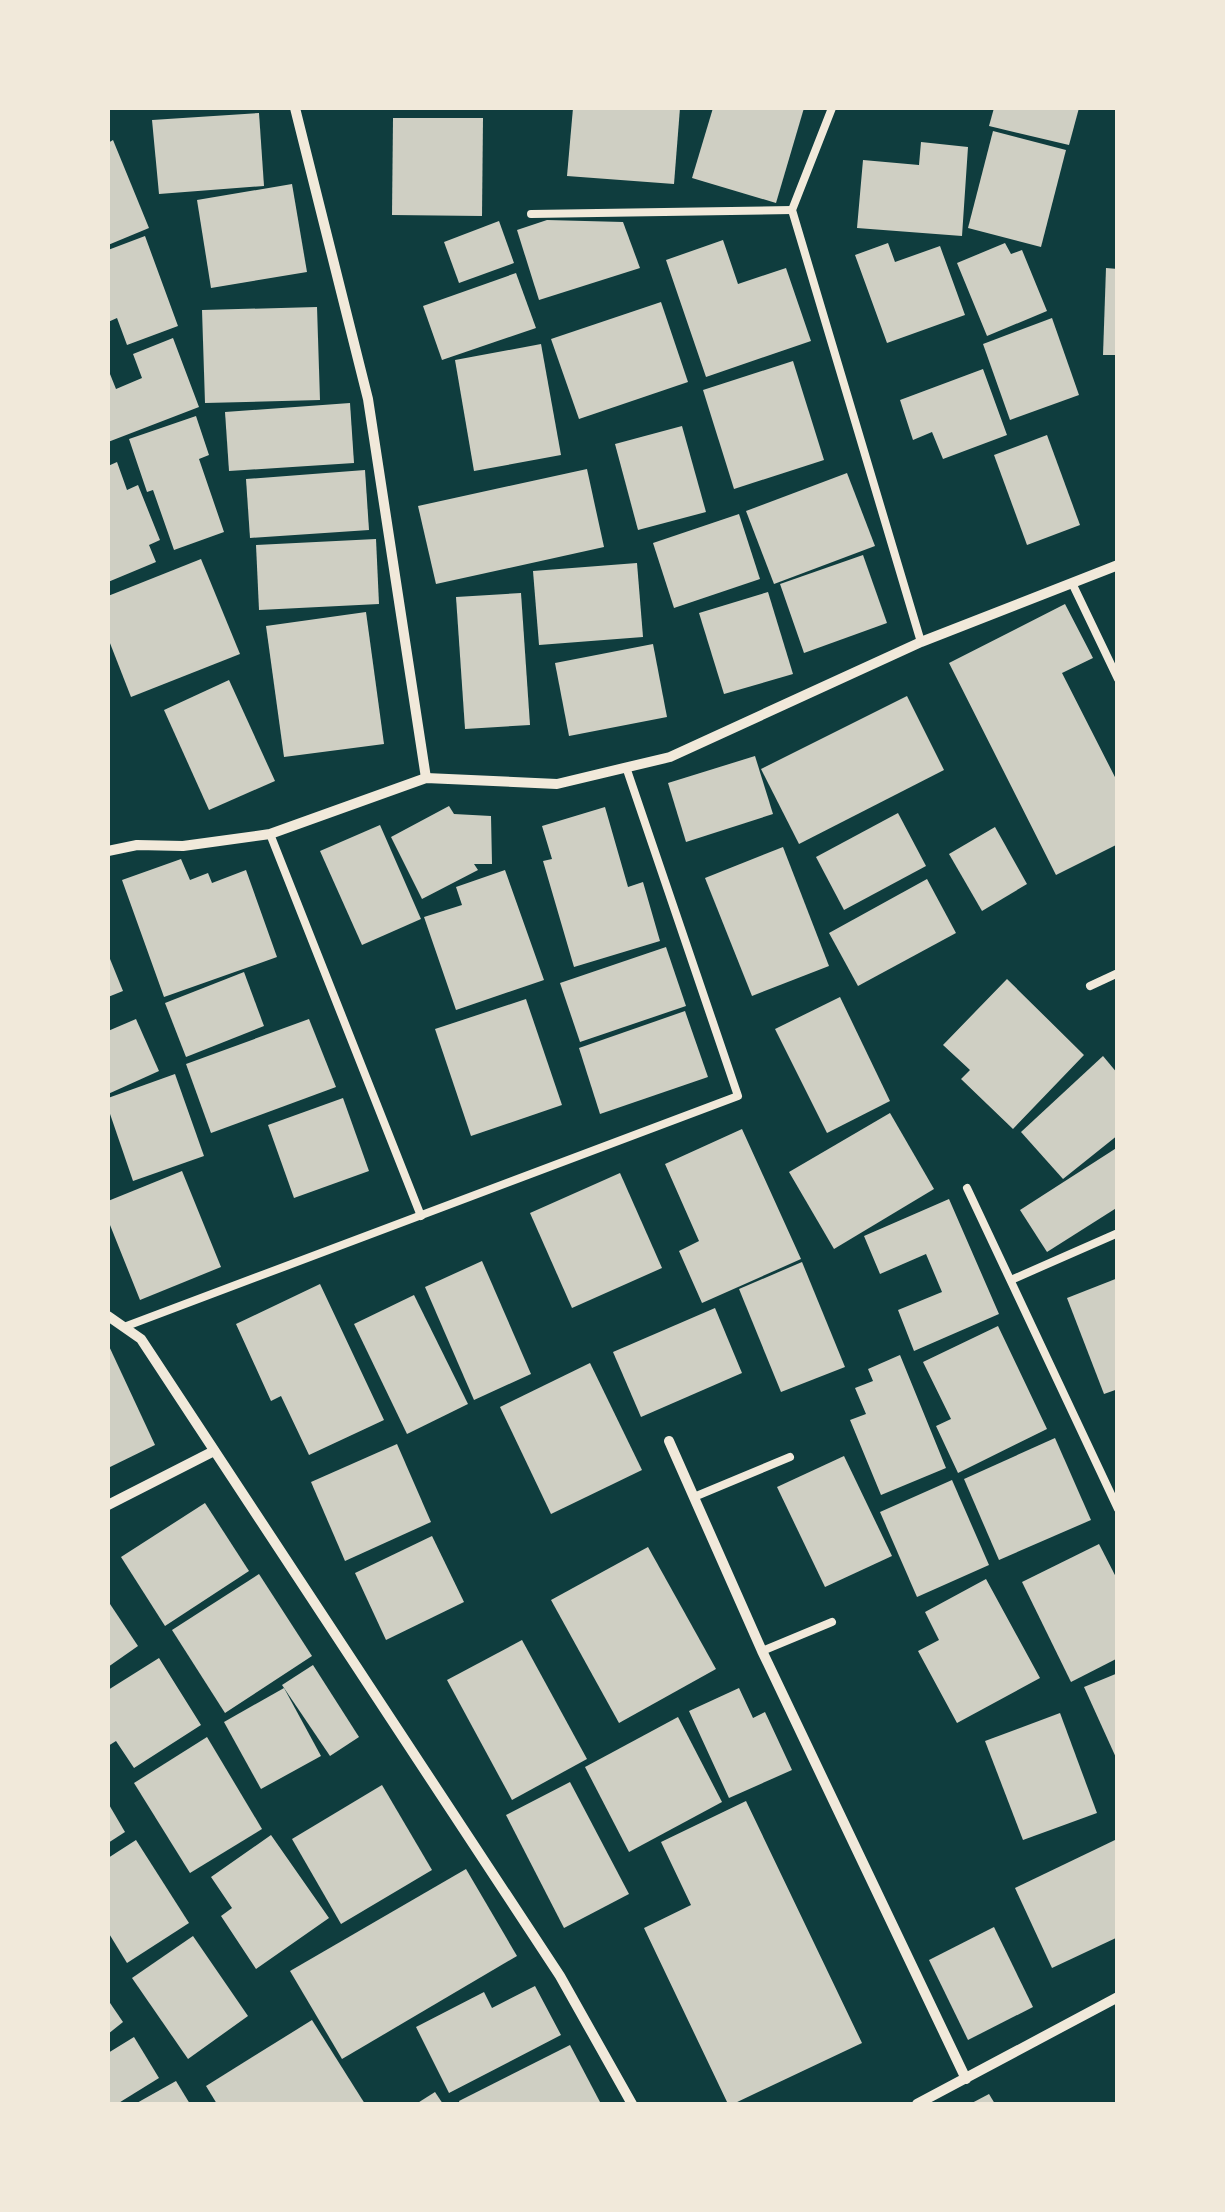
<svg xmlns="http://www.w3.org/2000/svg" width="1225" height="2212" font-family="'Crimson Pro',serif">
<rect width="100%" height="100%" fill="#0f3d3e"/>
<g fill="#cfcfc3">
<path d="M573,108H680L674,184L567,176Z"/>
<path d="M713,108H804L776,203L692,178Z"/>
<path d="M994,108H1079L1069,145L989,126Z"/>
<path d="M259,113L264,186L159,194L152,120Z"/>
<path d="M393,118H483L482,216L392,215Z"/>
<path d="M993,131L1066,150L1041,247L968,228Z"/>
<path d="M113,140L149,228L108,245V143Z"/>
<path d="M921,142L968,147L962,236L857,228L863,160L919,165Z"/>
<path d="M292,184L307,272L211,288L197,200Z"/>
<path d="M547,220L623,222L640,268L539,300L517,230Z"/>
<path d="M499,221L514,263L459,283L444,242Z"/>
<path d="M145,236L178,326L127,345L117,318L108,322V250Z"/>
<path d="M723,240L738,284L786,268L811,341L706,377L666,260Z"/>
<path d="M888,243L895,262L940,246L965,315L887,343L855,255Z"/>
<path d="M1005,243L1011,254L1022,250L1047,311L987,336L957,263Z"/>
<path d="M1106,268L1118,269V355H1103Z"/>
<path d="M516,273L536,328L442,360L423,306Z"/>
<path d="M661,302L688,382L579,419L551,339Z"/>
<path d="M317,307L320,400L205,403L202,310Z"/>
<path d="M1052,318L1079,395L1010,420L983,344Z"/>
<path d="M173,338L199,407L108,442V369L116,389L142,378L133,354Z"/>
<path d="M541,344L561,455L474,471L455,360Z"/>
<path d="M793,361L824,460L734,489L703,390Z"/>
<path d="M983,369L1007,435L943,459L932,432L913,440L900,400Z"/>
<path d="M350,403L354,463L229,471L225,412Z"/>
<path d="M196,416L209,455L199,459L224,532L174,550L153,490L147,492L129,439Z"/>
<path d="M682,426L706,512L638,530L615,444Z"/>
<path d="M1047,435L1080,525L1027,545L994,455Z"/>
<path d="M117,462L127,490L138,485L160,540L149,545L156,562L108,582V466Z"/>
<path d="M587,469L604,547L436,584L418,506Z"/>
<path d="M365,470L369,530L250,538L246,479Z"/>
<path d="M847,473L875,546L774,584L746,511Z"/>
<path d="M739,514L760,579L674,608L653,543Z"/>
<path d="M376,539L379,604L259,610L256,545Z"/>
<path d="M863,555L887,623L804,653L780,584Z"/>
<path d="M201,559L240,654L131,697L108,638V596Z"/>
<path d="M637,563L643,637L539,645L533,571Z"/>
<path d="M768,592L793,674L724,694L699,613Z"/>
<path d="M521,593L530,725L465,729L456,597Z"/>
<path d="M1065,604L1093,658L1062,673L1118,783V844L1056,875L949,663Z"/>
<path d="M366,612L384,744L284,757L266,626Z"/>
<path d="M653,644L667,717L569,736L555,663Z"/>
<path d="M229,680L275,781L209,810L164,710Z"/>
<path d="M907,696L944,770L799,844L761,769Z"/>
<path d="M755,756L773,814L686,842L668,783Z"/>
<path d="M449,806L454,814L491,816L492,864H474L478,870L422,899L391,837Z"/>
<path d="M605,807L628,887L643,882L660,941L574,967L543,861L552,859L542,826Z"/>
<path d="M898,813L926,866L844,910L816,857Z"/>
<path d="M380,825L421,919L362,945L320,851Z"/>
<path d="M995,827L1027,884L982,911L949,854Z"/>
<path d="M783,847L829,966L752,996L705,878Z"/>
<path d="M181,859L190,880L208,873L212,883L246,870L277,957L164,997L122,880Z"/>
<path d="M505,870L544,980L456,1010L424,917L462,905L456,887Z"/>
<path d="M927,879L956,933L858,986L829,933Z"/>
<path d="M666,947L686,1006L580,1042L560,983Z"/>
<path d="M108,954L123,991L108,997Z"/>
<path d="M244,972L264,1026L186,1057L165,1003Z"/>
<path d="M1007,979L1084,1055L1013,1129L961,1079L970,1070L943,1045Z"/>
<path d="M840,997L890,1101L827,1133L775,1029Z"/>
<path d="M526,999L562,1105L471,1136L435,1029Z"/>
<path d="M685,1011L708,1077L600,1114L579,1048Z"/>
<path d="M136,1019L159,1071L108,1094V1031Z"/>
<path d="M309,1019L336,1087L211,1133L186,1064Z"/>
<path d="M1103,1056L1118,1074V1135L1063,1179L1021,1132Z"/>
<path d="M175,1074L204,1156L133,1181L108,1108V1098Z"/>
<path d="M343,1098L369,1171L294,1198L268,1125Z"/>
<path d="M890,1113L934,1189L834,1249L789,1172Z"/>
<path d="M742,1129L801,1259L702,1303L679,1251L699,1241L665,1164Z"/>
<path d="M1118,1147V1207L1047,1252L1020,1210Z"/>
<path d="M182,1171L221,1267L140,1300L108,1220V1201Z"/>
<path d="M620,1173L662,1268L572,1308L530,1213Z"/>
<path d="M949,1199L999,1314L914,1351L898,1310L942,1292L926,1254L880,1274L864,1236Z"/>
<path d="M482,1261L531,1374L474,1400L425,1287Z"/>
<path d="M802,1262L845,1367L781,1392L739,1289Z"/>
<path d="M1118,1278V1389L1104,1394L1067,1298Z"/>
<path d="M320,1284L384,1420L309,1455L281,1396L271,1401L236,1324Z"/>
<path d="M414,1295L468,1404L407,1434L354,1324Z"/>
<path d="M715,1308L742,1373L641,1417L613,1352Z"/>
<path d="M998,1326L1047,1429L958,1473L936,1426L951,1419L923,1362Z"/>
<path d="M108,1344L155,1445L108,1468Z"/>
<path d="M900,1355L946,1468L881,1495L850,1420L866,1414L855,1388L873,1381L868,1369Z"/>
<path d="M590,1363L642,1470L551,1514L500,1407Z"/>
<path d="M1055,1438L1091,1520L999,1560L964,1479Z"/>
<path d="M397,1444L431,1522L345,1561L311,1482Z"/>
<path d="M844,1456L892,1556L825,1587L777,1487Z"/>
<path d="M952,1480L989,1565L917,1597L880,1512Z"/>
<path d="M205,1503L249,1571L165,1626L121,1557Z"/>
<path d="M432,1536L464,1602L386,1640L355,1573Z"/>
<path d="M1099,1544L1118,1581V1658L1071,1682L1022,1582Z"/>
<path d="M648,1547L716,1669L619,1723L551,1600Z"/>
<path d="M259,1574L312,1656L225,1713L172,1630Z"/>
<path d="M986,1579L1040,1678L957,1723L918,1651L939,1640L925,1612Z"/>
<path d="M108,1601L138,1646L108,1667Z"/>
<path d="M522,1640L587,1759L512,1800L447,1680Z"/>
<path d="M159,1658L201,1725L134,1768L116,1741L108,1746V1690Z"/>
<path d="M313,1665L359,1737L330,1756L282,1685Z"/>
<path d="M1118,1673V1762L1084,1687Z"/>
<path d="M284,1688L321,1756L261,1789L224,1722Z"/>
<path d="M739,1688L753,1718L765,1712L792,1770L729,1798L689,1711Z"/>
<path d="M1060,1713L1097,1813L1023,1840L985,1741Z"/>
<path d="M678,1717L722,1802L629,1852L585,1767Z"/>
<path d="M207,1737L262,1829L190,1873L134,1783Z"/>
<path d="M570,1782L629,1894L564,1928L506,1815Z"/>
<path d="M382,1785L432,1870L341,1924L292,1839Z"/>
<path d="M746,1801L862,2043L733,2104H728L644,1928L691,1905L661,1842Z"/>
<path d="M108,1803L125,1832L108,1843Z"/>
<path d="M271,1835L329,1918L256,1969L221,1916L232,1908L211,1877Z"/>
<path d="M136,1840L189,1923L127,1963L108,1932V1858Z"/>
<path d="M1115,1840L1118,1846V1937L1052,1968L1015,1888Z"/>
<path d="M466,1869L517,1956L342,2059L290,1971Z"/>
<path d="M994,1927L1033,2007L968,2040L929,1960Z"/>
<path d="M193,1936L248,2016L188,2059L132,1978Z"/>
<path d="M535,1986L561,2035L449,2093L416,2027L484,1992L492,2008Z"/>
<path d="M108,2000L123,2022L108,2034Z"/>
<path d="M312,2020L365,2104H217L206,2086Z"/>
<path d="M134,2037L159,2078L117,2104H108V2053Z"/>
<path d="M570,2045L600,2102L595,2104H460L459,2101Z"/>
<path d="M176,2081L190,2104H135Z"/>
<path d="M435,2092L443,2104H416Z"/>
<path d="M989,2094L995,2104H970Z"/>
</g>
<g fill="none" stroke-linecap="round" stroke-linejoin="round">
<g stroke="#f1e9da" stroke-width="8">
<path d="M832,108L792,210L921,642"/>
<path d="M531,214L792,210"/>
<path d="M1072,583L1118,679"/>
<path d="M270,834L421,1216"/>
<path d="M1090,986L1118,973"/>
<path d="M967,1188L1118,1509"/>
<path d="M1011,1280L1118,1233"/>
<path d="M124,1327L738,1096L626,767"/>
<path d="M694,1497L790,1457"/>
<path d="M762,1651L832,1622"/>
</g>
<g stroke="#f1e9da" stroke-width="10">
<path d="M295,108L368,399L426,778"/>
<path d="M108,851L137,845L183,846L270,834L426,778L557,784L670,757L921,642L1118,565"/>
<path d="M108,1316L141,1339L560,1976L632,2104"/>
<path d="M669,1441L762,1651L966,2079"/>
<path d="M108,1505L214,1451"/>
<path d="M917,2104L1118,1997"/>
</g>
</g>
<rect width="1225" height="2212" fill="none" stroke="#f1e9da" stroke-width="220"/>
</svg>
